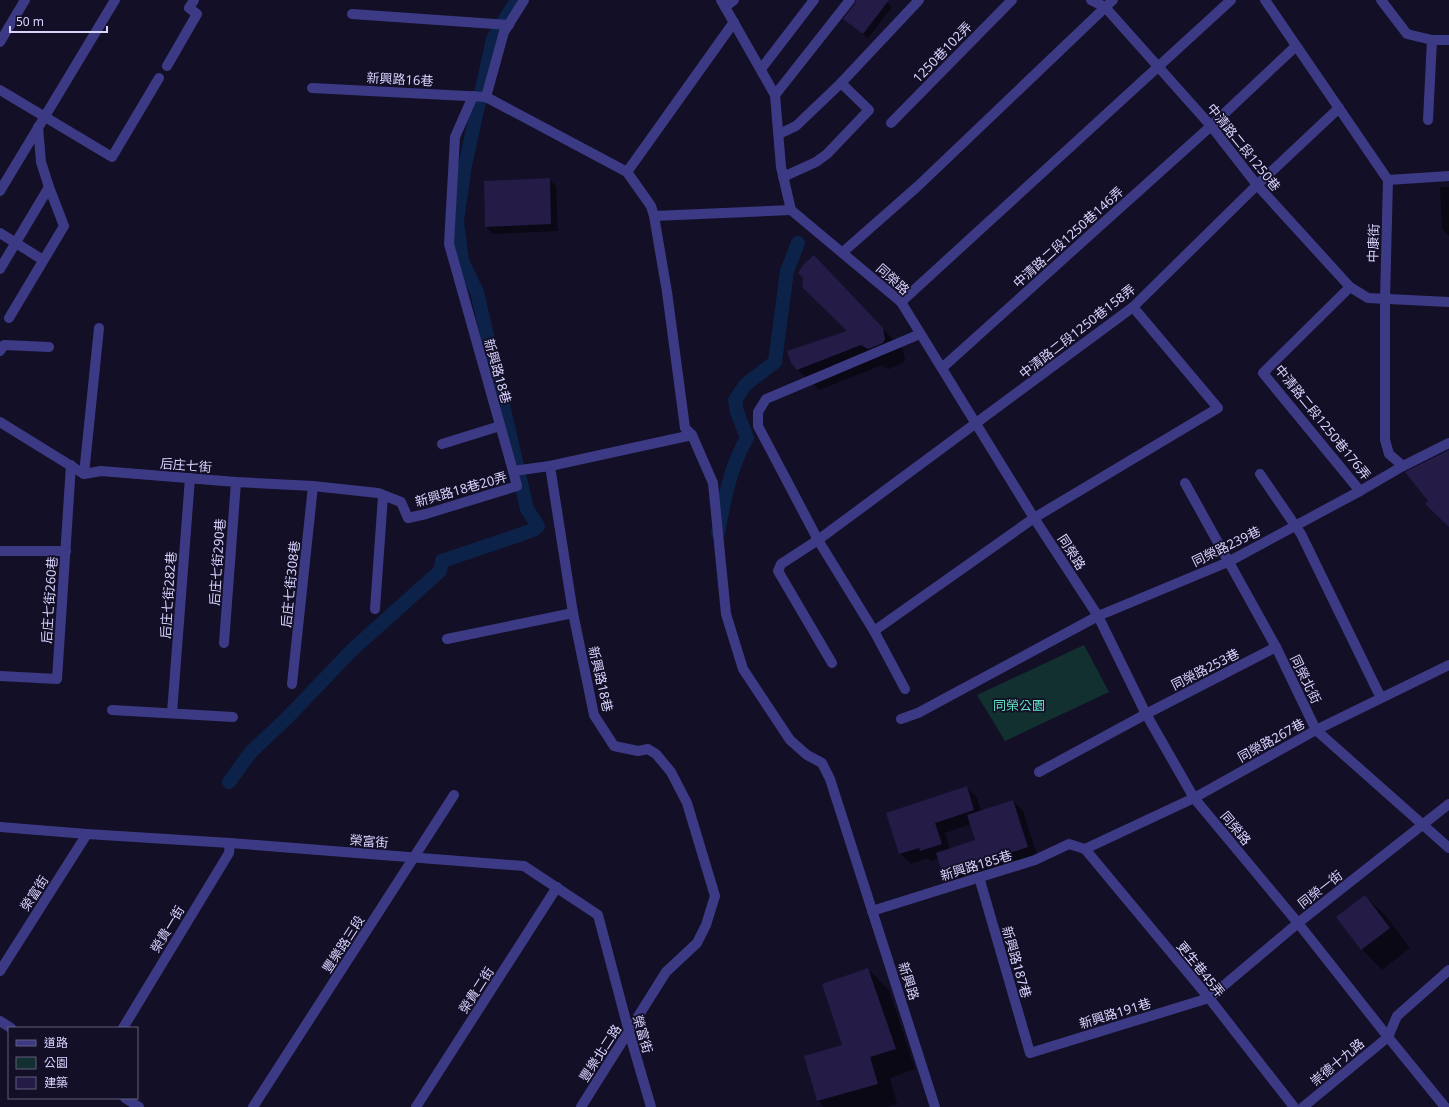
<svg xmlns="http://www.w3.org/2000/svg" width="1449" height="1107" font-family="'Noto Sans','Noto Sans TC',sans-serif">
<rect width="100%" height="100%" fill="#130f26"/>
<path fill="#12302f" d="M1084,645L1109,692L1005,741L977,695Z"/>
<g fill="#0007" fill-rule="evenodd">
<path d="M857,0H885L892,7L868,38L850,24Z"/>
<path d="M549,179L556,186L558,231L493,234L486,227Z"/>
<path d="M1440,187H1449V236L1442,229Z"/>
<path d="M814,256L903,350L905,360L903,363L889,369L882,365L819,390L798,370L848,331Z"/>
<path d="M967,787L977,798L981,811L1013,801L1023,811L1038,858L955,885L944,875L939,858L931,861L928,858L911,864L900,854ZM971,824L977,840L950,849L945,833Z"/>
<path d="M1365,896L1386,916L1410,948L1382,970L1362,949Z"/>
<path d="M868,969L889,990L915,1069L890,1078L897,1104L887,1107H824L818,1100L843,1046Z"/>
</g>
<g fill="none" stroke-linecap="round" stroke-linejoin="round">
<g stroke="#0c2248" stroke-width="14">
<path d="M718,533C724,501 730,467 747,438L737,412L735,400L746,384L775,362L787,271L798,243"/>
<path d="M229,782L251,752L288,717L352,650L440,571L442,561L519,535L533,530L538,526L527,509L477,292L462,261L457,221L465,165L493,39L517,0"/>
</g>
</g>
<g fill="#241b47">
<path d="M856,0H889L863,34L843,19L855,4Z"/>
<path d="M550,178L551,224L485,227L484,181Z"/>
<path d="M814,255L883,328L885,339L883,343L868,349L861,345L797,370L791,363L787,351L847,331L802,287L803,278L798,273L803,265Z"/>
<path d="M1449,450V527L1425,504L1428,501L1405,472Z"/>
<path d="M967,786L974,810L935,823L942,844L920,851L919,848L899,854L886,813Z"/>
<path d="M1013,800L1028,847L943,875L936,853L975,840L967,815Z"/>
<path d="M1365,895L1390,928L1361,950L1336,917Z"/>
<path d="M868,968L896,1049L870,1057L878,1084L817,1101L804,1056L842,1045L822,984Z"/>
</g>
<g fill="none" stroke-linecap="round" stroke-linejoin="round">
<g stroke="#3d3a85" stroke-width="10">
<path d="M721,0L775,95L781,167L791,210L901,302L1034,518L1098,616L1146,714L1194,798L1298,923L1388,1037L1445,1107"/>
<path d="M1091,0L1105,7L1211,126L1257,185L1350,287L1368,298L1449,302"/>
<path d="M1265,0L1388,180L1385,299V440L1389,454L1403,466L1449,443"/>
<path d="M1381,0L1407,34L1432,40L1428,120"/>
<path d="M725,7L734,0"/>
<path d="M352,14L509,25"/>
<path d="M1432,40H1449"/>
<path d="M0,42L25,0"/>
<path d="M167,66L197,14L189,8L194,0"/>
<path d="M761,69L814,0"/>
<path d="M312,88L486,97L627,172L651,206L654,216L667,292L685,428L692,435L713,483L726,614L743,669L790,740L807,755L822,763L830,779L935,1107"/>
<path d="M0,90L112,157L159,78"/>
<path d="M775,95L850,0"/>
<path d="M473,96L455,137L449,244L513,471L550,466L573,613L594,715L614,746L638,751L648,749L656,754L671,772L687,803L715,896L706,925L697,943L666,972L581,1107"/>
<path d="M486,97L504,32L524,0"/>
<path d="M891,123L1012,0"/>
<path d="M779,134L796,126L841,83L919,0"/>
<path d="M627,172L734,22"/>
<path d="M783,177L816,162L827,154L869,110L841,83"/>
<path d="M1388,180L1449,176"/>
<path d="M0,191L115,0"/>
<path d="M654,216L791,210"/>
<path d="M0,233L43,260"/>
<path d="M843,252L918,186L1113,0"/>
<path d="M0,269L49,187"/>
<path d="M1350,287L1263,373L1360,491L1403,466"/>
<path d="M901,302L1231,0"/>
<path d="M9,318L64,226L49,187L41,162L38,127"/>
<path d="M0,351L4,345L49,347"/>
<path d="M942,368L1211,126L1296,46"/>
<path d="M0,422L84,474L101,471L236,482L313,486L378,493L401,502L408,518L426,514L517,486L513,471"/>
<path d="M442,444L500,426"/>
<path d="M550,466L692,435"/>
<path d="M84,474L99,328"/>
<path d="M1260,474L1301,534L1378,692L1382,697"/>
<path d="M1185,483L1276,647L1316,730L1449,848"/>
<path d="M0,551H66"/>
<path d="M375,609L383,496"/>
<path d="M874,631L1034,518L1218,408L1133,307"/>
<path d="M447,639L573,613"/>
<path d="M224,643L236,482"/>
<path d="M832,663L778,571L781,564L818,540L1133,307L1257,185L1339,108"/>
<path d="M0,676L57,679L71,465"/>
<path d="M292,684L313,486"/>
<path d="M905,689L874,631L818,540L758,426V412L766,399L920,334"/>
<path d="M112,710L233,717"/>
<path d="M172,713L190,478"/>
<path d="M901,719L918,713L1098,616L1228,562L1360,491"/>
<path d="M1039,772L1146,714L1276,647"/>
<path d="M0,827L87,834"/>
<path d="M1085,849L1194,798L1316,730L1449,665"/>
<path d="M1085,849L1209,998L1294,1107"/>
<path d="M979,877L1030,1053L1209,998L1298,923L1449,804"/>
<path d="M872,911L1035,860L1069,844L1085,849"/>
<path d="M0,971L87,834L230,843L524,866L598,915L629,1032L651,1107"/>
<path d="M0,1021L11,1028"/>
<path d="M123,1028L229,853L230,843"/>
<path d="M125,1098L139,1107"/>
<path d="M253,1107L454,795"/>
<path d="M416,1107L557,887"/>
<path d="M1303,1107L1388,1037L1397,1016L1449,970"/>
</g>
</g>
<g text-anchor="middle" stroke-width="3.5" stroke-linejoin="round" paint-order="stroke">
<g font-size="13" fill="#d9d4ff" stroke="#130f26">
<text transform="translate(942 52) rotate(-46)" y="5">1250巷102弄</text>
<text transform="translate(400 79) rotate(3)" y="5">新興路16巷</text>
<text transform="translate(1244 147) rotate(51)" y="5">中清路二段1250巷</text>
<text transform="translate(1068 237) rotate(-42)" y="5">中清路二段1250巷146弄</text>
<text transform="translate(1373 243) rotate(-88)" y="5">中康街</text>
<text transform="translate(893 279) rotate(42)" y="5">同榮路</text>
<text transform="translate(1077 331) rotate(-38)" y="5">中清路二段1250巷158弄</text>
<text transform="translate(498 371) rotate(74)" y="5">新興路18巷</text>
<text transform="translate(1323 422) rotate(51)" y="5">中清路二段1250巷176弄</text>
<text transform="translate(186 465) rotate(5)" y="5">后庄七街</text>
<text transform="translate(461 489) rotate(-16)" y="5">新興路18巷20弄</text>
<text transform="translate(1226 546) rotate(-26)" y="5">同榮路239巷</text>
<text transform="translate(1072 552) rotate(57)" y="5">同榮路</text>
<text transform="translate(217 562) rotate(-86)" y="5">后庄七街290巷</text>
<text transform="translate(290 584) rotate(-84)" y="5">后庄七街308巷</text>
<text transform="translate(168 595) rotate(-86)" y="5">后庄七街282巷</text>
<text transform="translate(49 600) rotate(-86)" y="5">后庄七街260巷</text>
<text transform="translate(1205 669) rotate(-27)" y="5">同榮路253巷</text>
<text transform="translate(601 679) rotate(77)" y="5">新興路18巷</text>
<text transform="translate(1306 679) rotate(64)" y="5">同榮北街</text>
<text transform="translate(1271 740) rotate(-29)" y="5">同榮路267巷</text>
<text transform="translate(1236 828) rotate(50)" y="5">同榮路</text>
<text transform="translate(369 841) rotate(5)" y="5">榮富街</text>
<text transform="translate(976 865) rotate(-17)" y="5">新興路185巷</text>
<text transform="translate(1320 889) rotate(-38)" y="5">同榮一街</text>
<text transform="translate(34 893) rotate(-57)" y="5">榮富街</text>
<text transform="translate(167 929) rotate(-59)" y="5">榮貴一街</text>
<text transform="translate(343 944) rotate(-57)" y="5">豐樂路三段</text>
<text transform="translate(1017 962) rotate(74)" y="5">新興路187巷</text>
<text transform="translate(1201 969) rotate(51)" y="5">更生巷45弄</text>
<text transform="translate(909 981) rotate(72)" y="5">新興路</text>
<text transform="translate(476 990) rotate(-57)" y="5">榮貴二街</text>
<text transform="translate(1115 1013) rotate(-17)" y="5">新興路191巷</text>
<text transform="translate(643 1034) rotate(74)" y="5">榮富街</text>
<text transform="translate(600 1053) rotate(-57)" y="5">豐樂北二路</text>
<text transform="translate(1337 1062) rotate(-40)" y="5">崇德十九路</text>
</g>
<g font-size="13" fill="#5fe0c0" stroke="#130f26">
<text x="1019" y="710">同榮公園</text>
</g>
</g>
<rect x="8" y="1027" width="130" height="72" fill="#130f26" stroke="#625e7d"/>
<rect x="16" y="1040" width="20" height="6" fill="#3d3a85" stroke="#625e7d"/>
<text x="44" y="1047" font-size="12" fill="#d9d4ff">道路</text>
<rect x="16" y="1057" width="20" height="12" fill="#12302f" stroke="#625e7d"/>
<text x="44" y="1067" font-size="12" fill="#d9d4ff">公園</text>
<rect x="16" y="1077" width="20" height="12" fill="#241b47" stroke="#625e7d"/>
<text x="44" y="1087" font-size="12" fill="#d9d4ff">建築</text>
<path d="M10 26v6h97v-6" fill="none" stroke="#d9d4ff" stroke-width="2"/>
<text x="16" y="26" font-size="12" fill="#d9d4ff" stroke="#130f26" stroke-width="3" paint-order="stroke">50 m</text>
</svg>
